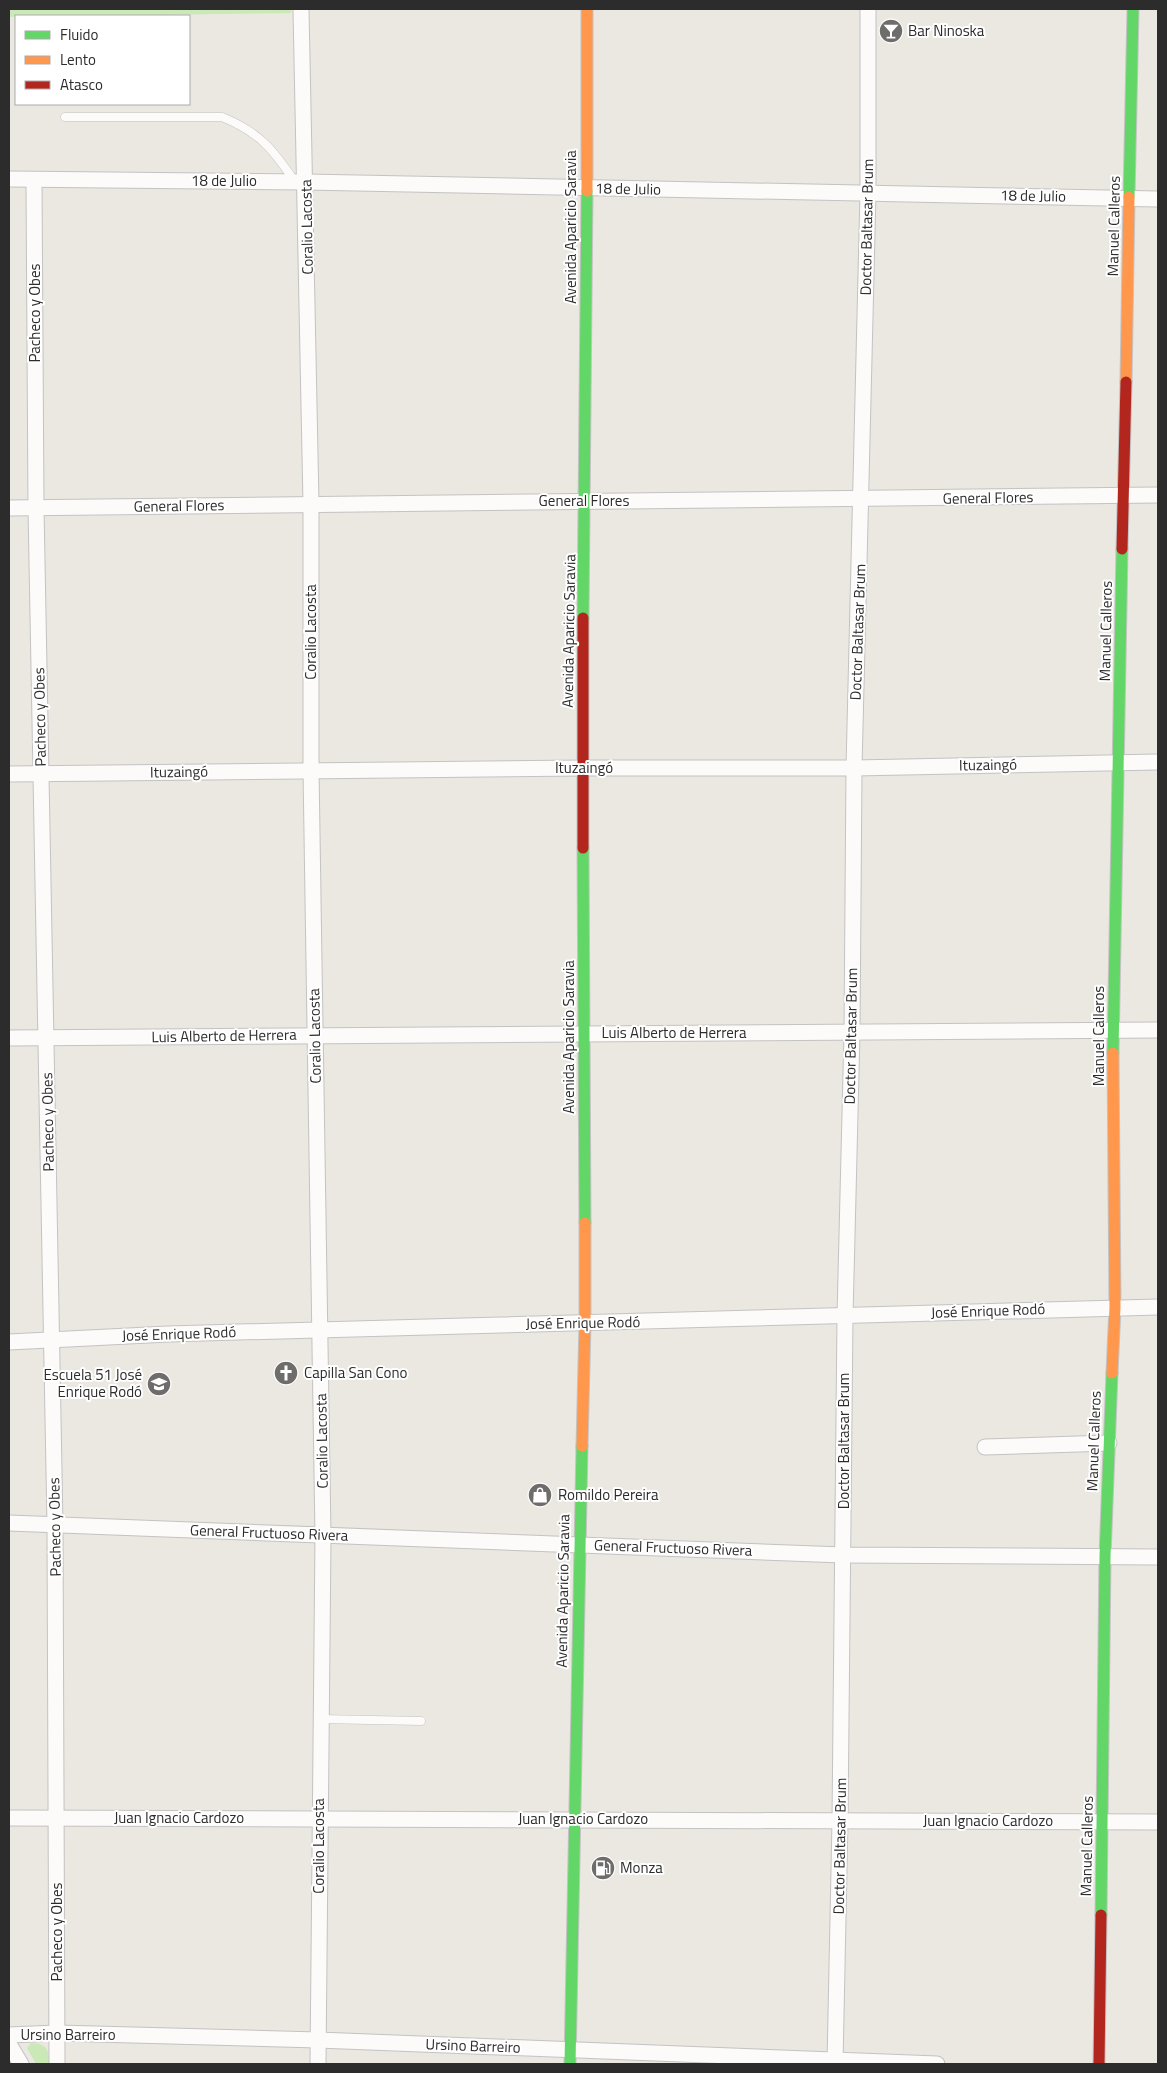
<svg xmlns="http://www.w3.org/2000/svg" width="1167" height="2073" font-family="'Titillium Web',sans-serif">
<rect width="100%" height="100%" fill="#ebe7e1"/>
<g fill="#cbe9b7">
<path d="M9,9H291V13L9,17Z"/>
<path d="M31,2043C47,2044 49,2049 49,2064H36L27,2048Z"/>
</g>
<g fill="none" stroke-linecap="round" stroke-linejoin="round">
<g stroke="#c4c3c3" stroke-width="9">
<g id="lane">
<path d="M65,117H222C259,132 273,149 295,182"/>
<path d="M320,1719L421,1721"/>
</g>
</g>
<g stroke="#c4c3c3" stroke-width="17">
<g id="street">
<path d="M301,9L311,504V770L323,1536L318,2064"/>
<path d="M9,179L306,182L1158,199"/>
<path d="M34,181L36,508L55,1525L57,2064"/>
<path d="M9,508L1158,495"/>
<path d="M9,774L584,768H854L1158,762"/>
<path d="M9,1038L1158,1030"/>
<path d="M9,1342L168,1334L1158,1307"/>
<path d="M985,1447L1109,1443"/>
<path d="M9,1523L843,1555L1158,1557"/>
<path d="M9,1818L1158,1822"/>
<path d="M9,2035L57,2033L318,2040L937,2064"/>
<path d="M9,2044L21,2064"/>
<path d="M835,2064L840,1821L845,1316L852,1033L854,768L868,193V9"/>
</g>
</g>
<g stroke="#c4c3c3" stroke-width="13">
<g id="fast">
<path d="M1129,197L1133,9"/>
<path d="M583,618L587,191"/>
<path d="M583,848L585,1223"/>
<path d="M1113,1053L1122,549"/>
<path d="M1101,1915L1105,1556L1112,1373"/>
<path d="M570,2064L582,1446"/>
</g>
</g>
<g stroke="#c4c3c3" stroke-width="13">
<g id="slow">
<path d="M587,191V9"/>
<path d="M1126,382L1129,197"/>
<path d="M1112,1373L1115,1307L1113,1053"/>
<path d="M582,1446L585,1323V1223"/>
</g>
</g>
<g stroke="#c4c3c3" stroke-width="13">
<g id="jam">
<path d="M1122,549L1126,382"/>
<path d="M583,848V618"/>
<path d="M1099,2064L1101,1915"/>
</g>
</g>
<use href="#lane" stroke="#fcfbfa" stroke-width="8"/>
<use href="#street" stroke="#fcfbfa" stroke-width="15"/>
<use href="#fast" stroke="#63d668" stroke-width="11"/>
<use href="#slow" stroke="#ff974d" stroke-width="11"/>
<use href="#jam" stroke="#b3261e" stroke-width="11"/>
</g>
<defs>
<g id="bar-disc" transform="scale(1.25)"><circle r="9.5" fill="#6f6d6b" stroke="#fff"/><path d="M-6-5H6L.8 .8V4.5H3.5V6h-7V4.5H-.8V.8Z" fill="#fff"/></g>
<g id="church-disc" transform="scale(1.25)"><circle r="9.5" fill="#6f6d6b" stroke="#fff"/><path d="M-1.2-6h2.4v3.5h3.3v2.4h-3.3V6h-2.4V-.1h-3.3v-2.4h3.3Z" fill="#fff"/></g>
<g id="school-disc" transform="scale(1.25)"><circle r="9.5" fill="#6f6d6b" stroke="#fff"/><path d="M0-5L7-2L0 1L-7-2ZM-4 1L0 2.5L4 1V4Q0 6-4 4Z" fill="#fff"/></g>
<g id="shop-disc" transform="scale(1.25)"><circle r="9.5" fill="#6f6d6b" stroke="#fff"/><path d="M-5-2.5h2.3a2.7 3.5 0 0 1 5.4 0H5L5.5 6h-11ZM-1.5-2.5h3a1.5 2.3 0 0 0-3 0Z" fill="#fff"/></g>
<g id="fuel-disc" transform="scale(1.25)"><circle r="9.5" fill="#6f6d6b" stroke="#fff"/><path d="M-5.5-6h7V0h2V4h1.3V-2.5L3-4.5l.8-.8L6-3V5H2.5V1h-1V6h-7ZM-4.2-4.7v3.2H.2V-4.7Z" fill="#fff"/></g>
</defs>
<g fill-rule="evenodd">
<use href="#bar-disc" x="891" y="31"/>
<use href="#church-disc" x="286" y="1373"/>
<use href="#school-disc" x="159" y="1384"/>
<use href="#shop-disc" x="540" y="1495"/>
<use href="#fuel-disc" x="603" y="1868"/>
</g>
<g text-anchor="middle" stroke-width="4" stroke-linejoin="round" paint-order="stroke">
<g font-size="15" fill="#2c2c2c" stroke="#fff" text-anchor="start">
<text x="908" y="36">Bar Ninoska</text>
<text x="304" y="1378">Capilla San Cono</text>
<text x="142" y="1380" text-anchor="end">Escuela 51 José<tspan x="142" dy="17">Enrique Rodó</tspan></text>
<text x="558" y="1500">Romildo Pereira</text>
<text x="620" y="1873">Monza</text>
</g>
<g font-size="15" fill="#2c2c2c" stroke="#fff">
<text x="224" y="186">18 de Julio</text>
<text transform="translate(628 189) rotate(1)" y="5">18 de Julio</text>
<text transform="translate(1033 196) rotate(1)" y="5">18 de Julio</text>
<text transform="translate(1114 226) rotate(-89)" y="5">Manuel Calleros</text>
<text transform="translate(307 227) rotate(-91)" y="5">Coralio Lacosta</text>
<text transform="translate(571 227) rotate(-90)" y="5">Avenida Aparicio Saravia</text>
<text transform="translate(867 227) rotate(-89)" y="5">Doctor Baltasar Brum</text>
<text transform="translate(35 313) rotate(-90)" y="5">Pacheco y Obes</text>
<text transform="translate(988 498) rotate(-1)" y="5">General Flores</text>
<text x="584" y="506">General Flores</text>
<text transform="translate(179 506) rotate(-1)" y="5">General Flores</text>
<text transform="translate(569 631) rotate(-89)" y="5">Avenida Aparicio Saravia</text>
<text transform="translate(1106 631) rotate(-89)" y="5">Manuel Calleros</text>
<text transform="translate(311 632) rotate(-90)" y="5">Coralio Lacosta</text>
<text transform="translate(858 632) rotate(-88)" y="5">Doctor Baltasar Brum</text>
<text transform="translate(40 717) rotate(-91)" y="5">Pacheco y Obes</text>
<text transform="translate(988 765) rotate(-1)" y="5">Ituzaingó</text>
<text x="584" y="773">Ituzaingó</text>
<text transform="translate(179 772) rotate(-1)" y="5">Ituzaingó</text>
<text x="674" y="1038">Luis Alberto de Herrera</text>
<text transform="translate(224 1036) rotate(-1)" y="5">Luis Alberto de Herrera</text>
<text transform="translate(315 1036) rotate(-91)" y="5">Coralio Lacosta</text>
<text transform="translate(851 1036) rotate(-89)" y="5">Doctor Baltasar Brum</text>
<text transform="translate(1099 1036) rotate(-90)" y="5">Manuel Calleros</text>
<text transform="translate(569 1037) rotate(-90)" y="5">Avenida Aparicio Saravia</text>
<text transform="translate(48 1122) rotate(-91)" y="5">Pacheco y Obes</text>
<text transform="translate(988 1311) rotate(-2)" y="5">José Enrique Rodó</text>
<text transform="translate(583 1323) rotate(-1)" y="5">José Enrique Rodó</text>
<text transform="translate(179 1334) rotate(-2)" y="5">José Enrique Rodó</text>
<text transform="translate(322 1441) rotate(-91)" y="5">Coralio Lacosta</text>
<text transform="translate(844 1441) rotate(-90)" y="5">Doctor Baltasar Brum</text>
<text transform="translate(1094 1441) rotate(-88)" y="5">Manuel Calleros</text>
<text transform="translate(55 1527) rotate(-91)" y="5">Pacheco y Obes</text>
<text transform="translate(269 1533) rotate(2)" y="5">General Fructuoso Rivera</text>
<text transform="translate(673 1548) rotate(2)" y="5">General Fructuoso Rivera</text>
<text transform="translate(563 1591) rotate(-89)" y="5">Avenida Aparicio Saravia</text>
<text x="179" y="1823">Juan Ignacio Cardozo</text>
<text x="583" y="1824">Juan Ignacio Cardozo</text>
<text x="988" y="1826">Juan Ignacio Cardozo</text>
<text transform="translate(319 1846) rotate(-90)" y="5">Coralio Lacosta</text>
<text transform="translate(840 1846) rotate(-89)" y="5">Doctor Baltasar Brum</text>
<text transform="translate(1087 1846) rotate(-89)" y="5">Manuel Calleros</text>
<text transform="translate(57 1932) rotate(-90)" y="5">Pacheco y Obes</text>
<text x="68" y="2040">Ursino Barreiro</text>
<text transform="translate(473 2046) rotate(2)" y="5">Ursino Barreiro</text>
</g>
</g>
<rect width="1167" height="2073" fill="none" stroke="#2c2c2c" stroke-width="20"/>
<rect x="15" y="15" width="175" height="90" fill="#ffffff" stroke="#ababab"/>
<rect x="25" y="31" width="25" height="8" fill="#63d668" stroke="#ababab"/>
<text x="60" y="40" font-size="15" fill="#2c2c2c">Fluido</text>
<rect x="25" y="56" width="25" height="8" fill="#ff974d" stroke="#ababab"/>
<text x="60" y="65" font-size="15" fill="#2c2c2c">Lento</text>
<rect x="25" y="81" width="25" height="8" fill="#b3261e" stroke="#ababab"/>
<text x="60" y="90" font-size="15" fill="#2c2c2c">Atasco</text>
</svg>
